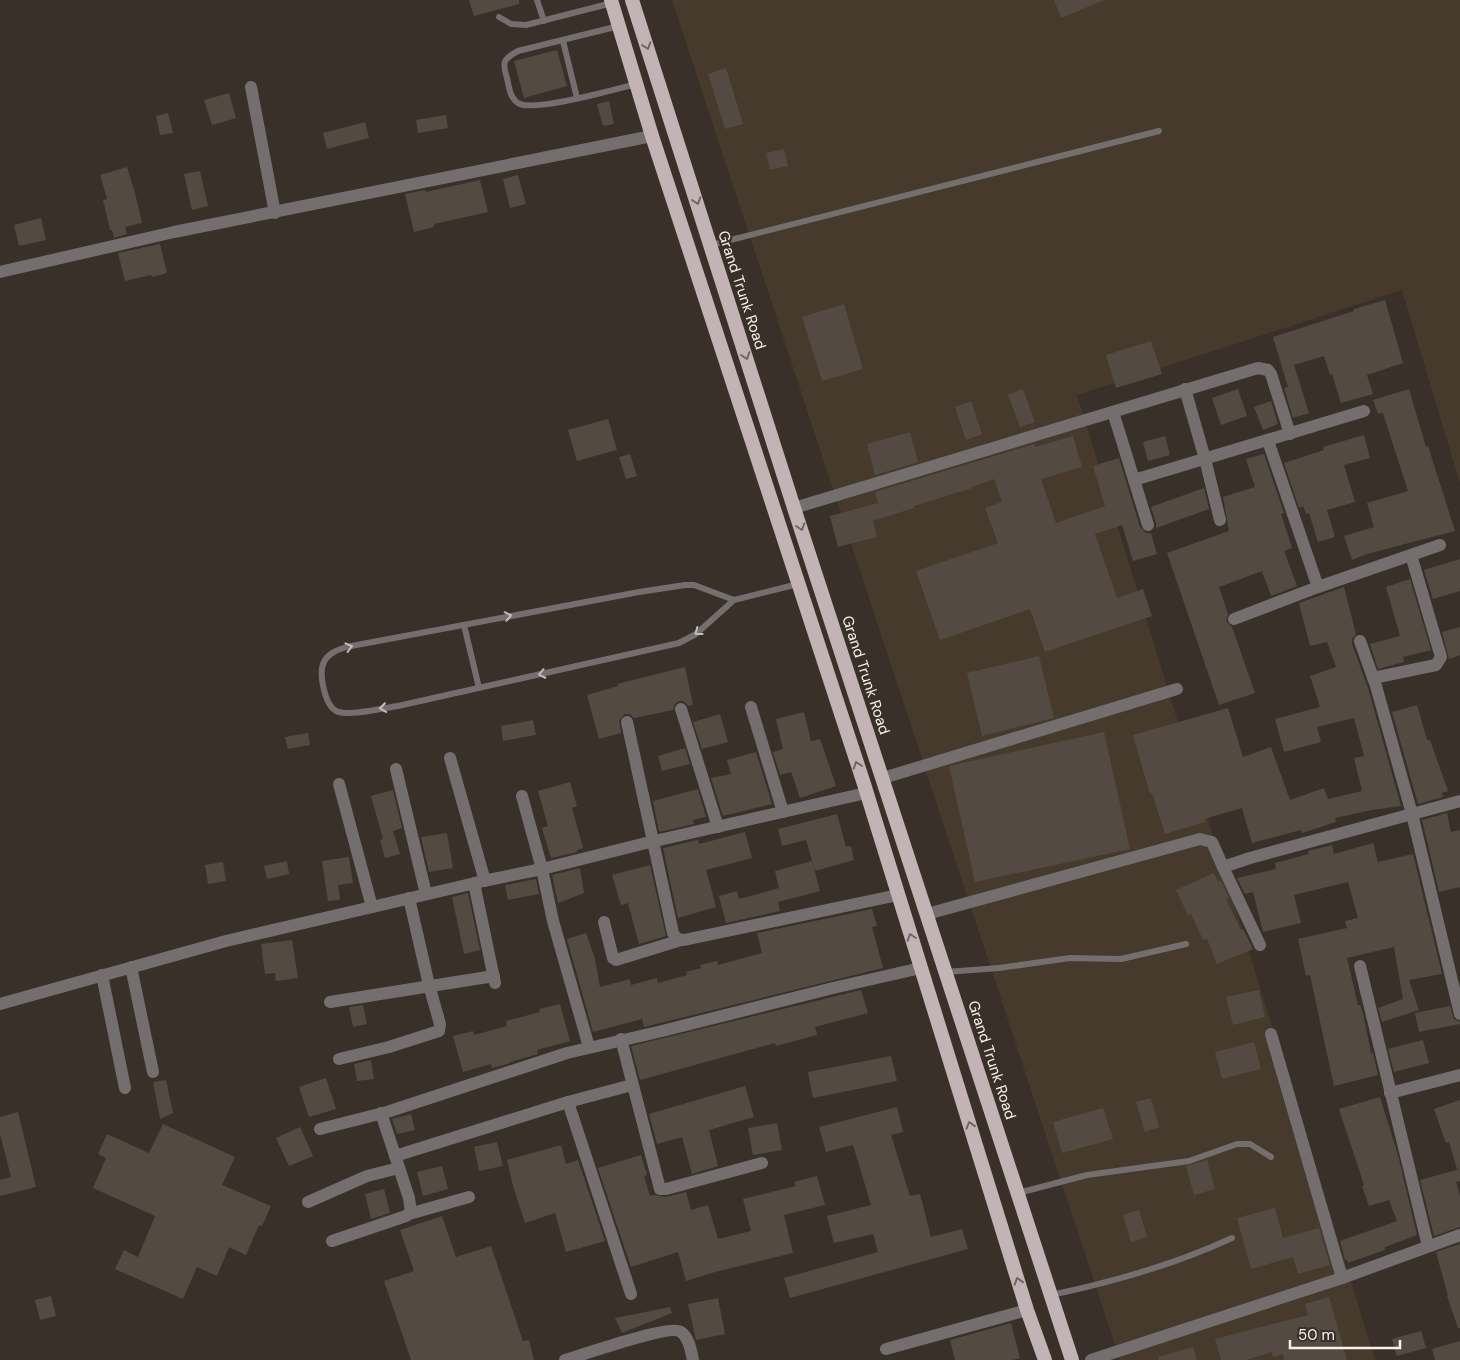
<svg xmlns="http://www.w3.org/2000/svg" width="1460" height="1360" font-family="'DM Sans',sans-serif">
<rect width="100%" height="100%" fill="#393129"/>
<path fill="#463a2c" d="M672,0H1460V483L1402,290L1077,395L1375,1360H1120Z"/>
<g fill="#534b42">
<path d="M469,0H519V4L474,16Z"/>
<path d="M1054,0H1104L1061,18Z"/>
<path d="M557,50L567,86L524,98L514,61Z"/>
<path d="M726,68L743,124L725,129L708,74Z"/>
<path d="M229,93L236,118L212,125L204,100Z"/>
<path d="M609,101L614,124L603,126L597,104Z"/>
<path d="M168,113L173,133L160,135L156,116Z"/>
<path d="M446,115L448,128L418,133L416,120Z"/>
<path d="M365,122L369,138L327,149L323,133Z"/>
<path d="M784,149L788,166L770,170L766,153Z"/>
<path d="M127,167L135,193L142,223L125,227L127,234L114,238L112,230H110L103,200L107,199L100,175Z"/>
<path d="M200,171L208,206L192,210L184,174Z"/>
<path d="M518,175L526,204L510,208L503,179Z"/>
<path d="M480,180L488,212L434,224V227L414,232L405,194L425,190L426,192Z"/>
<path d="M41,218L46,240L19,246L14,225Z"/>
<path d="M160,244L167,273L152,277L151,275L125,281L118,253Z"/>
<path d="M1385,300L1403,363L1367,375L1373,394L1341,403L1332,374L1330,375L1324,356L1294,365L1309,413L1293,418L1284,388L1288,387L1273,337L1354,311V309Z"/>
<path d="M844,304L863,369L822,381L802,317Z"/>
<path d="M1151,341L1162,374L1116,388L1106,355Z"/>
<path d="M1023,389L1035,422L1020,427L1008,395Z"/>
<path d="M1238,389L1247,416L1221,425L1212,398Z"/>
<path d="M1409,389L1426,447L1428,446L1455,531L1367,554L1352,560L1344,536L1374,527L1367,503L1408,491L1383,413L1378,414L1373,400Z"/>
<path d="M971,401L982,434L966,440L955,407Z"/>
<path d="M1271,401L1278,424L1263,430L1254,407Z"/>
<path d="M608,419L617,450L577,461L568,430Z"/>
<path d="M910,432L918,462L875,475L867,444Z"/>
<path d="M1364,435L1370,458L1344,465L1355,502L1327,510L1335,537L1318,542L1309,513L1306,514L1303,506L1299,508L1284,463L1324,450L1323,447Z"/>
<path d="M1073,436L1082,467L1041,479L1056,523L1105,506L1093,466L1119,458L1140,527L1146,533H1151L1157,554L1133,561L1122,525L1095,534L1117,598L1143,589L1152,616L1045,652L1030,609L940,640L916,571L998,543L985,508L1002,502L994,479L972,487V488L914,506V508L873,521L877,537L838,547L830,516L878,503L875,492L1034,444L1035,447Z"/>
<path d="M1165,436L1170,455L1148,461L1143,442Z"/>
<path d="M630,454L637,476L626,479L619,457Z"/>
<path d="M1264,454L1284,513L1281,514L1292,548L1284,551L1297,586L1271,596L1262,571L1219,587L1228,614L1226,621L1232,627L1255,693L1219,705L1167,553L1229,531L1223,497L1255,487L1246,459Z"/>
<path d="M1204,488L1209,509L1156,528V523L1151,507Z"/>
<path d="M1460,559V591L1433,599L1424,570Z"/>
<path d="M1410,579L1431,650L1403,657L1404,662L1378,669L1370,644L1400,636L1386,587Z"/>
<path d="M1344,587L1356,634L1352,639V644L1368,688L1401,806L1372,810L1335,818L1336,822L1302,833L1301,830L1252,843L1242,808L1204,819L1205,822L1165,834L1152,793L1150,794L1133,735L1228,708L1243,757L1271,747L1290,800L1324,788L1328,799L1362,791L1354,758L1364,756L1354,718L1317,727L1321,742L1284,752L1275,719L1320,707L1310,676L1336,667L1327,642L1310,646L1299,603Z"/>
<path d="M1460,627V655L1449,659L1442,632Z"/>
<path d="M1039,656L1054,718L982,736L967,673Z"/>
<path d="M685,667L693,705L689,706L683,701H679L675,704L673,710L634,718L630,714H625L619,720L621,733L599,739L587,695L618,686L617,684Z"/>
<path d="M1417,705L1427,740H1430L1448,791L1442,793L1443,797L1418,804L1392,712Z"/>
<path d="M804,712L811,741L820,739L836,786L800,798L791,772L780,775L773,752L783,749L776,719Z"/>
<path d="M720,714L728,742L702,749L693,722Z"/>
<path d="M533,720L536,735L503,741L501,726Z"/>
<path d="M1104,732L1130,849L975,882L949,766Z"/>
<path d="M308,733L310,745L288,749L285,737Z"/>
<path d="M685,748L690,764L662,771L658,756Z"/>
<path d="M756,752L772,804L723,816L711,778L731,774L727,760Z"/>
<path d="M570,782L577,806L572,808L583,848L577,850V852L551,858L542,828L548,826L538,791Z"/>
<path d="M698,789L706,817L693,820L694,824L659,832L653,801Z"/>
<path d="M393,790L402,828L393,831L400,854L385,858L380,840L383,839L371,796Z"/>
<path d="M1447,813L1451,832L1460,830V887L1439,892L1422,820Z"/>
<path d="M837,814L846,847L851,846L854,860L815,871L806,840L782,846L778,829Z"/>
<path d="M745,832L752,858L706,870L716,907L678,918L663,848L698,840L699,844Z"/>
<path d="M447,833L453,868L429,872L421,837Z"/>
<path d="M1373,843L1378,862L1413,854L1442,974L1409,980L1419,1010L1382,1022L1378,1008L1403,999L1394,947L1347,958L1358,1005H1360L1363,1013L1371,1053H1373L1378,1075L1334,1086L1310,975L1306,976L1298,939L1347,928L1345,921L1358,918L1348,882L1294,895L1301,923L1263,932L1253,892L1245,894L1237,878L1276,869L1275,863L1309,854L1308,851L1332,845L1334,854Z"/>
<path d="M349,857L353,883L338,885L340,900L328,901L322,861Z"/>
<path d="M287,861L289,874L267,879L264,866Z"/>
<path d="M812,861L820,891L778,902L780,911L726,923L719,896L737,891L739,899L779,888L775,871Z"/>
<path d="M223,862L226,881L208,884L205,865Z"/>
<path d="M650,865L666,936L639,944L628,903L621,905L612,875Z"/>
<path d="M580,868L584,893L558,903L552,875Z"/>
<path d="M1214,873L1218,882L1221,881L1229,898L1226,899L1241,930L1243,929L1253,949L1217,964L1207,939L1203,940L1191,914L1188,915L1176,890Z"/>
<path d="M536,879L539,894L508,900L505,885Z"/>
<path d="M468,893L480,950L464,954L452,897Z"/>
<path d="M872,909L877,926L872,927L883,968L644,1027L642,1019L593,1032L567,939L586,933L595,959L600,987L630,979L631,985L657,978L658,983L687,975L686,972L701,968L700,965L717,961L718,965L762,953L757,933Z"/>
<path d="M292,940L298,978L276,981L275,973L265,974L261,944Z"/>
<path d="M861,990L868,1013L815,1027L817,1035L776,1046L775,1043L640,1080L631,1046Z"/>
<path d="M1259,990L1265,1017L1233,1025L1226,997Z"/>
<path d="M560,1004L570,1041L537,1050L538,1054L510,1062V1063L500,1066L492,1068L491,1064L463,1072L453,1036L473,1031L474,1035L507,1026L506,1021L540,1012L539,1009Z"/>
<path d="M363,1005L367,1024L353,1027L349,1007Z"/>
<path d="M1450,1006L1454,1019L1460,1022V1024L1419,1032L1415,1013Z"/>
<path d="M1423,1040L1429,1063L1394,1072L1388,1049Z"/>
<path d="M1254,1042L1261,1069L1222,1079L1215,1052Z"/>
<path d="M891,1056L897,1081L813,1098L808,1072Z"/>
<path d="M371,1060L374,1079L357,1081L354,1064Z"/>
<path d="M326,1078L336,1109L309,1117L299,1087Z"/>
<path d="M166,1080L173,1113L160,1119L153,1082Z"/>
<path d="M745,1086L754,1117L709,1130L718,1166L692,1174L682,1137L657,1144L649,1114Z"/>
<path d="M1380,1097L1398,1155L1417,1235L1385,1247V1250L1348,1263L1347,1260H1345L1340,1241L1397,1221L1389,1200L1369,1206L1362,1186L1364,1185L1339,1109Z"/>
<path d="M1151,1098L1159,1127L1145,1132L1136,1102Z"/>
<path d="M1460,1100V1169H1457L1449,1142L1446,1143L1434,1109Z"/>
<path d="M897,1107L903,1132L891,1135L910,1196L920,1194L931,1237L962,1229L968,1249L790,1298L784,1278L878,1252L873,1234L834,1243L827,1216L871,1205L853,1145L826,1152L819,1127Z"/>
<path d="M1103,1108L1113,1139L1062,1153L1053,1122Z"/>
<path d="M18,1112L36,1187L0,1196V1180L11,1177L0,1134V1117Z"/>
<path d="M411,1114L415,1130L397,1134L392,1119Z"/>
<path d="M777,1123L782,1150L753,1155L748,1128Z"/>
<path d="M163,1124L235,1157L222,1185L271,1206L262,1226L259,1225L246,1255L229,1247L217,1276L197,1267L183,1299L115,1269L124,1250L138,1257L155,1216L93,1188L106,1158L98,1154L107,1134L149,1153Z"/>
<path d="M300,1127L313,1156L289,1166L276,1138Z"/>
<path d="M497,1142L503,1166L479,1171L474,1147Z"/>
<path d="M561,1145L566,1164L578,1160L605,1241L566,1252L555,1213L525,1223L513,1186L507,1160Z"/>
<path d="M641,1155L647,1175L644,1176L650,1196L655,1195L666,1197L686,1192L691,1210L708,1205L718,1239L751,1231L743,1199L796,1186L794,1182L817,1176L825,1205L784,1215L793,1253L715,1272L686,1281L678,1252L631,1267L598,1168Z"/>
<path d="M1207,1160L1215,1189L1194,1195L1186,1166Z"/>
<path d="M442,1166L448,1189L423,1196L417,1172Z"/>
<path d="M1460,1169V1181L1456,1182L1460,1196V1227L1434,1236L1420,1180Z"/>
<path d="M384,1189L390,1213L371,1219L365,1194Z"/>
<path d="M1275,1208L1283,1238L1319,1228L1330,1265L1298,1274L1293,1257L1251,1269L1237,1218Z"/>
<path d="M1139,1210L1147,1237L1131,1242L1123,1215Z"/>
<path d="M442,1216L456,1257L491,1246L523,1341L529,1340L534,1360H411L384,1281L414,1271L400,1230Z"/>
<path d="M1460,1244V1328H1458L1447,1296H1448L1436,1252Z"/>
<path d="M51,1296L56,1316L40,1320L35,1300Z"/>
<path d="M1329,1297L1347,1360H1284L1283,1354L1273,1357L1272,1352L1246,1360H1221L1215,1339L1308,1315L1305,1304Z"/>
<path d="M718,1298L725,1334L696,1340L688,1304Z"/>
<path d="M670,1307L672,1313L622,1333L615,1318Z"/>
<path d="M1011,1323L1020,1358L1013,1360H955L950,1340Z"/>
<path d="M1421,1331L1426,1348L1397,1356L1392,1339Z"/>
<path d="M1460,1341V1360H1435L1432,1349Z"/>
<path d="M1193,1347L1197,1360H1159L1158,1357Z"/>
</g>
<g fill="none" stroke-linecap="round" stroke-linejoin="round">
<g stroke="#746e6e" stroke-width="6">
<path d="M537,0L544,21"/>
<path d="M499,17L511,24L526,25L612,3"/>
<path d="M619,26L518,51C503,59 502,62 507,78C509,87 510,98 518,103C532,113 616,89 636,84"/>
<path d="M563,41L577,98"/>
<path d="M711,245L1159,131"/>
<path d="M734,600L694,585H685L639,592L346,647C338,650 328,653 324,662C318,673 325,705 336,711C349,717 383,708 398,706L679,643L696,634L734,600L798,584"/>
<path d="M464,625L479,688"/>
<path d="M946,972L999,968L1070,958L1121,959L1186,944"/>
<path d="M1018,1193L1087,1175L1189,1161L1237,1144H1250L1271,1157"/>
<path d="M1051,1295C1113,1282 1174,1265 1232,1238"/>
</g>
<g stroke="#746e6e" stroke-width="12">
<path d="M251,87L275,213"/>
<path d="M0,272L174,232L652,136"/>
<path d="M1185,389L1205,459L1220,520"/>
<path d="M1113,412L1148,525"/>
<path d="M1268,441L1318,587"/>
<path d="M1134,480L1364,411"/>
<path d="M794,508L1258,368L1268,370L1271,374L1290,434"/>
<path d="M1234,619L1318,587L1440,545"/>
<path d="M1360,641L1376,686L1412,814L1460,1014"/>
<path d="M1373,678L1436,665L1441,657L1411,555"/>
<path d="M751,707L783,812"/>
<path d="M681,709L718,827"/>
<path d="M627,722L673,933L677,939L684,940L898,895"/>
<path d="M450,758L485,881"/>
<path d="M396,769L426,894"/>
<path d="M883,778L1177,689"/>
<path d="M339,784L372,907"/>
<path d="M522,796L542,869L553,921L589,1047"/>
<path d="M1223,867L1260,945"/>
<path d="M474,883L495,983"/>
<path d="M927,914L1200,839L1212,842L1223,867L1250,858L1460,801"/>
<path d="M604,922L613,958L616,960L681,940"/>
<path d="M1360,966L1428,1246"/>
<path d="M131,967L153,1072"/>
<path d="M102,975L125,1088"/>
<path d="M330,1002L494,976"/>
<path d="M1271,1034L1342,1278"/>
<path d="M621,1039L660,1189H666L762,1163"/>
<path d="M339,1059L389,1047L439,1031L440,1024L429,985L409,898"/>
<path d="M1390,1093L1460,1075"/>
<path d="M568,1102L631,1294"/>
<path d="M320,1129L387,1112L567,1053L658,1032L833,988L921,968"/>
<path d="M395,1156L568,1102L632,1085"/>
<path d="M308,1202L367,1176L399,1168"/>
<path d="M409,1214L469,1197"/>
<path d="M332,1241L406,1216L411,1212L409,1198L381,1113"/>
<path d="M886,1349L1027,1310"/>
<path d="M565,1360C582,1355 671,1324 681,1332C689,1337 691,1351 693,1360"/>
<path d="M1091,1360L1342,1278L1460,1235"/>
</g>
<path stroke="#746e6e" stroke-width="12" d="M0,1004L226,941L488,880L542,869L646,843L866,793"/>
<g stroke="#c2b3b4" stroke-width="14">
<path d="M611,0L652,136L864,784L1027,1310L1045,1360"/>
<path d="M632,0L794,508L1072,1360"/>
</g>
</g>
<defs><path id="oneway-chevron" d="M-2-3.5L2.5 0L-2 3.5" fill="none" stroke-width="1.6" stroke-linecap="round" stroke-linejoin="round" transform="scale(1.25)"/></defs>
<g stroke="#706561">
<use href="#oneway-chevron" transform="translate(647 46) rotate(72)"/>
<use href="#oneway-chevron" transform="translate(697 201) rotate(72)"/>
<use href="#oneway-chevron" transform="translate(746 356) rotate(72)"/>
<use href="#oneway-chevron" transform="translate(801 527) rotate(72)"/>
<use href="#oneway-chevron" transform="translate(857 765) rotate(-108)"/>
<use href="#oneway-chevron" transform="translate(911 937) rotate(-108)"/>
<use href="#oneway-chevron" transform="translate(970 1125) rotate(-107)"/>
<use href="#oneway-chevron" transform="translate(1018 1281) rotate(-107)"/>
</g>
<g stroke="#c2bdb9">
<use href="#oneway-chevron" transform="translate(508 616) rotate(-11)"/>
<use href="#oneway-chevron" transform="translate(698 632) rotate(143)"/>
<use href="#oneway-chevron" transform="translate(349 647) rotate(-14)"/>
<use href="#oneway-chevron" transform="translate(542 674) rotate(168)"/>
<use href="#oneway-chevron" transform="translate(383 708) rotate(172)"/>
</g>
<g text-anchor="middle" stroke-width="4.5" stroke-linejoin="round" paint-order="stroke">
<g font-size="15" fill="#f6f1eb" stroke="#393129">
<text transform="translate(742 290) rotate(72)" y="5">Grand Trunk Road</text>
<text transform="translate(866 675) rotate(72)" y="5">Grand Trunk Road</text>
<text transform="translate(992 1060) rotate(72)" y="5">Grand Trunk Road</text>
</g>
</g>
<path d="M1290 1340v8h110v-8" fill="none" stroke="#f6f1eb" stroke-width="2.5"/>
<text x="1298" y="1340" font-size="15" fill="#f6f1eb" stroke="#393129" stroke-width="4" paint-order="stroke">50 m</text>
</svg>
